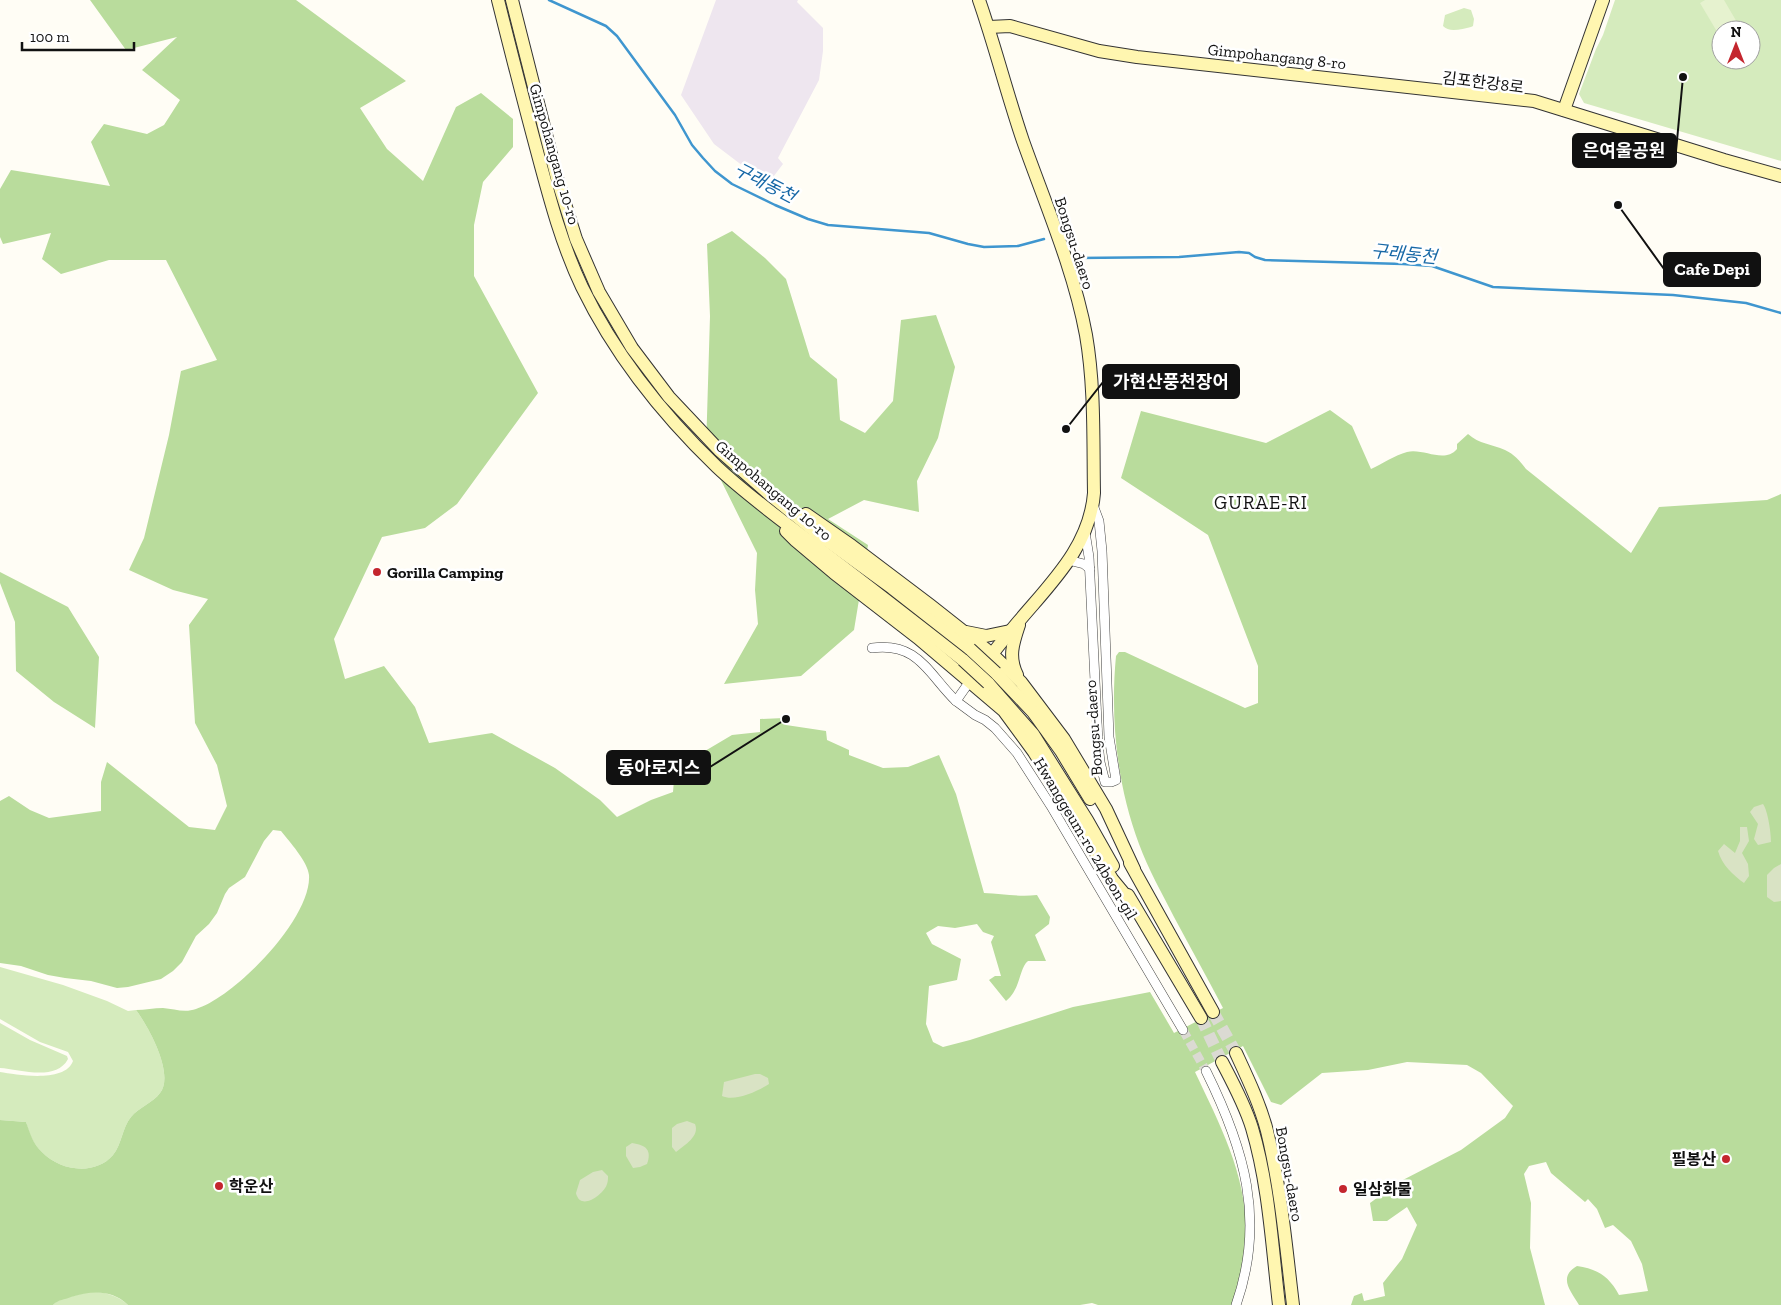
<svg xmlns="http://www.w3.org/2000/svg" width="1781" height="1305" font-family="'Zilla Slab','Noto Sans KR',serif">
<rect width="100%" height="100%" fill="#fffdf5"/>
<path fill="#eee6ef" d="M716,0H798L797,2L823,28V51L819,80L778,158L783,164L770,181L743,166L714,144L681,95Z"/>
<g fill="#d5ebbd" fill-rule="evenodd">
<path d="M1615,0H1781V161L1584,103L1579,94L1596,49L1603,35ZM1721,30H1751V60H1721Z"/>
<path d="M1464,8L1471,10L1474,19L1473,26L1471,27C1462,29 1449,33 1443,26L1445,15Z"/>
<path d="M0,967L63,985L107,1001L128,1011L136,1010C148,1026 175,1074 160,1093C153,1103 139,1107 131,1117C122,1128 122,1144 113,1155C95,1176 60,1171 42,1152C33,1144 29,1133 26,1122L0,1120V1072C18,1075 65,1083 73,1061L68,1052L40,1042L0,1019Z"/>
<path d="M0,1023L30,1040L67,1056L68,1059C56,1082 19,1069 0,1068Z"/>
<path d="M88,1292C102,1291 117,1295 128,1305H53L58,1300Z"/>
</g>
<g fill="#b9dc9c">
<path d="M90,0H296L406,81L360,108L387,149L423,181L456,107L481,93L513,119V147L483,182L474,225V276L538,393L457,504L425,528L382,537L334,639L345,679L384,666L415,707L429,743L492,733L555,768L600,800L617,817L651,800L673,792L674,780L705,751L732,735L760,732V719L784,718L786,725L826,731L827,740L849,750V755L883,768L908,767L939,755L956,794L984,893C1002,894 1019,897 1037,895L1050,917L1049,924L1035,935L1046,961H1028C1019,968 1021,989 1006,1001L989,980L995,976H1001L991,942L994,936L983,932L977,924L955,928L938,926L926,933L932,944L961,959L957,980L929,986L926,1024L933,1042L943,1047L970,1040L1073,1007L1150,992L1174,1033L1223,1008C1207,977 1190,947 1174,917C1162,893 1148,869 1139,844C1117,785 1110,719 1116,656L1119,652H1125L1245,708L1258,703V666L1208,535L1121,478L1141,411L1266,443L1330,410L1352,426L1371,469C1382,464 1395,455 1407,452C1424,448 1444,464 1457,449V444L1468,434C1479,444 1492,444 1505,450C1514,454 1520,461 1526,469L1631,553L1659,507L1767,500L1781,494V1305H1579C1570,1290 1558,1277 1577,1266C1597,1269 1609,1276 1619,1295L1648,1291L1642,1264L1631,1241L1613,1225L1605,1228L1597,1209L1588,1199L1585,1202L1551,1173L1546,1162L1529,1166L1524,1174L1531,1203L1530,1248L1545,1305H1351L1354,1296L1362,1293L1364,1301L1385,1296L1383,1283L1402,1259L1417,1225L1407,1207L1387,1221H1373L1370,1203L1399,1182L1461,1150L1505,1118L1513,1106L1481,1073L1467,1065L1407,1062L1368,1070L1322,1073L1281,1105L1271,1102L1243,1046L1195,1072C1220,1125 1248,1177 1246,1238C1245,1261 1238,1283 1232,1305H1098L1092,1303L1080,1305H128C111,1289 91,1291 71,1297C64,1300 59,1299 53,1305H0V1120L26,1122C30,1133 33,1144 42,1152C60,1171 95,1176 113,1155C122,1144 122,1128 131,1117C139,1107 153,1103 160,1093C175,1074 148,1026 136,1010C145,1010 154,1008 163,1008C174,1009 185,1013 196,1009C235,997 312,918 309,875C308,862 289,841 281,831L273,830L264,841L245,877L229,888L225,894L217,913L209,924L196,936L182,962L173,971L161,979L128,987L117,988L91,981L65,978L48,975L21,966L0,963V801L9,796L30,810L49,818L101,811V782L107,762L189,827L215,830L227,806L217,765L195,723L189,625L208,599L173,590L129,570L144,538L169,435L181,371L217,360L166,260H109L61,274L42,259L51,233L3,244L0,237V189L11,170L110,186L91,142L104,124L147,134L164,125L180,100L142,70L177,37L126,50Z"/>
<path d="M732,231L765,258L786,279L810,357L837,379L840,420L865,433L893,401L901,320L936,315L955,367L938,438L917,481L919,512L864,500L828,519L868,545L854,630L801,676L724,684L758,624L755,590L757,553L706,450L710,316L707,244Z"/>
<path d="M0,572L68,607L99,657L95,728L54,702L16,671L15,622L0,583Z"/>
</g>
<g fill="#d9e3c4">
<path d="M1763,804C1768,811 1771,833 1771,842L1758,845L1754,839L1758,824L1750,812L1754,807Z"/>
<path d="M1740,827H1747L1749,841L1742,853L1748,864L1749,876L1744,883C1733,875 1722,865 1718,851L1724,844L1735,853L1740,841Z"/>
<path d="M1781,864V901L1774,902L1767,897V875L1774,868Z"/>
<path d="M755,1074H760L768,1078L769,1084C758,1091 735,1102 722,1096L724,1082Z"/>
<path d="M687,1121L695,1124C700,1136 685,1145 676,1152L672,1147V1128L677,1124Z"/>
<path d="M632,1143C646,1145 652,1150 647,1164L640,1167L633,1168L626,1156V1147Z"/>
<path d="M602,1170L608,1176C608,1179 608,1181 607,1184C605,1192 588,1206 580,1200C578,1199 576,1194 576,1193L580,1180L593,1172Z"/>
</g>
<path fill="#e6f2cf" d="M1705,0H1724L1738,24L1728,30H1721V34L1719,35L1700,3Z"/>
<g fill="none" stroke-linecap="round" stroke-linejoin="round">
<g stroke="#3f96cf" stroke-width="2.5">
<path d="M549,0L606,26L617,36L675,115L692,145L703,158L715,171L732,184L775,205L808,219L828,225L929,233L968,244L984,247L1018,246L1044,239"/>
<path d="M1070,233L1077,258L1179,257L1239,252L1249,253L1255,257L1265,260L1403,264L1432,266L1493,287L1673,295L1746,303L1781,313"/>
</g>
<path stroke="#dbdad3" stroke-width="9" stroke-dasharray="9 4.5" stroke-linecap="butt" d="M1183,1030L1206,1071"/>
<g stroke="#dbdad3" stroke-width="12" stroke-dasharray="12 6" stroke-linecap="butt">
<path d="M1213,1012L1236,1053"/>
<path d="M1201,1018L1222,1062"/>
</g>
<g stroke="#444" stroke-width="10">
<g id="street">
<path d="M1085,532L1089,557L1098,743L1100,762L1105,782H1111L1116,780L1109,737L1102,551L1099,521L1093,505"/>
<path d="M1068,560L1084,564L1090,569"/>
<path d="M872,648C919,642 928,674 956,701"/>
<path d="M970,681L956,701L975,715L985,720L995,728L1017,753L1051,806L1183,1030"/>
<path d="M1206,1071C1244,1148 1266,1220 1236,1305"/>
</g>
</g>
<g stroke="#333" stroke-width="14">
<g id="secondary">
<path d="M498,0C511,52 524,103 538,155C550,200 562,245 582,287C615,355 663,415 717,467C751,499 790,526 826,554C872,589 917,624 963,660"/>
<path d="M512,0L557,178L576,239L599,292L632,348L669,397L719,450L769,494L822,537L892,588L970,649"/>
<path d="M989,27L1010,26L1099,51L1137,57L1534,101L1724,160L1781,176"/>
<path d="M1564,110L1603,0"/>
<path d="M806,514L852,546L930,605L992,654L1021,682L1064,739L1106,809L1134,869"/>
<path d="M786,531L796,541L834,573L918,638L1004,711L1034,752L1112,879L1131,902"/>
<path d="M966,632L986,636L1010,631"/>
<path d="M996,673L1033,712L1061,751L1090,799"/>
<path d="M1017,675C1008,657 1013,643 1019,625"/>
<path d="M970,681C987,661 1002,641 1019,621C1051,583 1090,546 1094,493C1093,441 1095,387 1086,335C1074,270 1045,203 1023,141C1007,94 995,46 979,0"/>
<path d="M988,683L1033,734L1087,820L1113,866"/>
<path d="M1130,863L1213,1012"/>
<path d="M1128,895L1201,1018"/>
<path d="M1236,1053C1248,1079 1260,1104 1267,1131C1281,1188 1286,1247 1293,1305"/>
<path d="M1222,1062C1233,1083 1245,1105 1252,1128C1269,1185 1272,1246 1279,1305"/>
</g>
</g>
<use href="#street" stroke="#fff" stroke-width="9"/>
<use href="#secondary" stroke="#fff6b0" stroke-width="12"/>
<g stroke="#333" stroke-width="14" stroke-linecap="butt">
<g id="secondary-bridge">
<path d="M970,649L996,673"/>
<path d="M963,660L988,683"/>
</g>
</g>
<use href="#secondary-bridge" stroke="#fff6b0" stroke-width="12"/>
</g>
<g fill="#c4262e" stroke="#fff" stroke-width="2">
<circle cx="377" cy="572" r="5"/>
<circle cx="1726" cy="1159" r="5"/>
<circle cx="219" cy="1186" r="5"/>
<circle cx="1343" cy="1189" r="5"/>
</g>
<g text-anchor="middle" stroke-width="5" stroke-linejoin="round" paint-order="stroke">
<g font-size="16" fill="#111" stroke="#fff">
<text transform="translate(1277 56) rotate(6)" y="6">Gimpohangang 8-ro</text>
<text transform="translate(1483 82) rotate(7)" y="6">김포한강8로</text>
<text transform="translate(555 154) rotate(74)" y="6">Gimpohangang 10-ro</text>
<text transform="translate(1075 243) rotate(72)" y="6">Bongsu-daero</text>
<text transform="translate(774 490) rotate(40)" y="6">Gimpohangang 10-ro</text>
<text transform="translate(1093 728) rotate(-94)" y="6">Bongsu-daero</text>
<text transform="translate(1086 838) rotate(59)" y="6">Hwanggeum-ro 24beon-gil</text>
<text transform="translate(1290 1174) rotate(80)" y="6">Bongsu-daero</text>
</g>
<g font-size="16" font-weight="bold" fill="#111" stroke="#fff" text-anchor="start">
<text x="387" y="578">Gorilla Camping</text>
<text x="1716" y="1165" text-anchor="end">필봉산</text>
<text x="229" y="1192">학운산</text>
<text x="1353" y="1195">일삼화물</text>
</g>
<g font-size="18" font-style="italic" fill="#1768a6" stroke="#fff">
<text transform="translate(765 183) rotate(27)" y="6">구래동천</text>
<text transform="translate(1404 254) rotate(6)" y="6">구래동천</text>
</g>
<g font-size="19" letter-spacing="1" fill="#111" stroke="#fff">
<text x="1261" y="509">GURAE-RI</text>
</g>
</g>
<path fill="none" stroke="#111" stroke-width="2" d="M1683 77L1676 151M1618 205L1664 269M1066 429L1103 382M786 719L710 767"/>
<g fill="#111" stroke="#fff" stroke-width="2">
<circle cx="1683" cy="77" r="5"/>
<circle cx="1618" cy="205" r="5"/>
<circle cx="1066" cy="429" r="5"/>
<circle cx="786" cy="719" r="5"/>
</g>
<g fill="#111" stroke="#111" stroke-width="2">
<rect x="1573" y="134" width="103" height="33" rx="5"/>
<rect x="1664" y="253" width="96" height="33" rx="5"/>
<rect x="1103" y="365" width="136" height="33" rx="5"/>
<rect x="607" y="751" width="103" height="33" rx="5"/>
</g>
<g font-size="18" text-anchor="middle" font-weight="bold" fill="#fff">
<text x="1624" y="157">은여울공원</text>
<text x="1712" y="275">Cafe Depi</text>
<text x="1171" y="388">가현산풍천장어</text>
<text x="659" y="774">동아로지스</text>
</g>
<g transform="translate(1736 45)"><circle r="24" fill="#ffffff" stroke="#a0a0a0"/>
<path d="M0-4L9 19L0 12L-9 19Z" fill="#c4262e"/>
<text y="-8" font-size="14" font-weight="bold" text-anchor="middle" fill="#111111">N</text>
</g>
<path d="M22 42v8h112v-8" fill="none" stroke="#111111" stroke-width="2.5"/>
<text x="30" y="42" font-size="15" fill="#111111" stroke="#ffffff" stroke-width="4" paint-order="stroke">100 m</text>
</svg>
